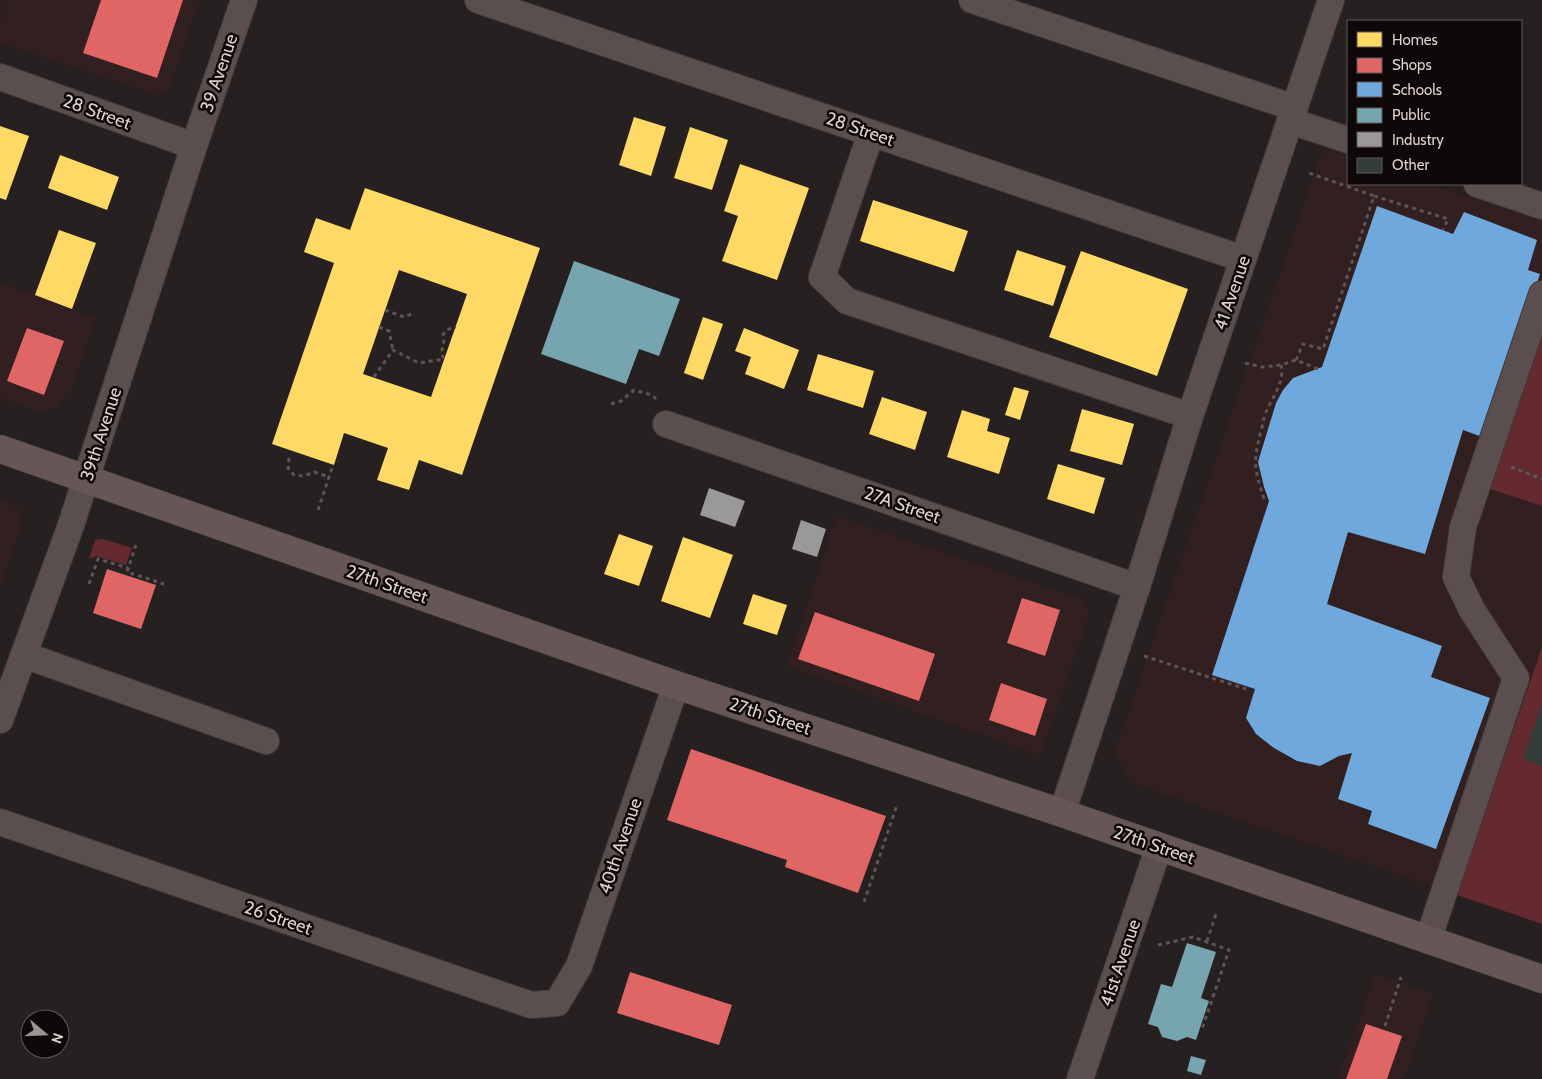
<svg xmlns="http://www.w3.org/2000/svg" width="1542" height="1079" font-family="Cabin,sans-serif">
<rect width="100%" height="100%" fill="#262020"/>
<g fill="#321f20">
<path d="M1,0H200L168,93L160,96L0,43Z"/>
<path d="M1323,148L1348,157V184H1429L1542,221V337L1491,488L1542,506V647L1457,895L1131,783L1119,761L1116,747Z"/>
<path d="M0,282L96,318L72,390L57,406L42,413L0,398Z"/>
<path d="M0,499L20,509L23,521L0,589Z"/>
<path d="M837,516L1078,598L1085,602L1090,613L1041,756L786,666Z"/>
<path d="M1375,974L1434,994L1404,1079H1338Z"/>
</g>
<g fill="#642a2f">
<path d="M1542,337V506L1490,489Z"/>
<path d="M103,539L132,548L126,565L96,556L89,559L95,540Z"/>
<path d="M1542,647V924L1457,895Z"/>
</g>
<g fill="#ffd966" fill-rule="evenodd">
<path d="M634,117L666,127L651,176L619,165Z"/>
<path d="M0,126L29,136L6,200L0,198Z"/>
<path d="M690,127L728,140L712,190L674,178Z"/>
<path d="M60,155L119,177L107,210L48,188Z"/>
<path d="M740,164L809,188L777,280L722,261L738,216L724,211Z"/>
<path d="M365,188L540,248L462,475L419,460L409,490L377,480L388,448L344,433L334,465L272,444L334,263L304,252L316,218L350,230ZM399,270L467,294L431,397L363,374Z"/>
<path d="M873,200L968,231L954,272L860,241Z"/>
<path d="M59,230L96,243L72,309L35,295Z"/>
<path d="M1017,250L1066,266L1053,306L1004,290Z"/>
<path d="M1081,251L1188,289L1157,376L1049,337Z"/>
<path d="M703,317L723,324L703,380L684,373Z"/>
<path d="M744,328L799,350L784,389L745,374L751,357L735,351Z"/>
<path d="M818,354L874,371L863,408L807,390Z"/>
<path d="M1014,387L1029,391L1020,420L1005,415Z"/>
<path d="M882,397L927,412L915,450L869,434Z"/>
<path d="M1082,409L1134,424L1122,465L1070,451Z"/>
<path d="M962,410L990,419L987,431L1010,438L999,474L947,457Z"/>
<path d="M1058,464L1105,478L1094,514L1047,499Z"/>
<path d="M619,534L653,546L639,586L604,574Z"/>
<path d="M683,537L733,555L710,618L661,601Z"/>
<path d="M753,594L787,605L777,635L743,624Z"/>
</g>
<g fill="#e06666">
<path d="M101,0H183L157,78L83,53Z"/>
<path d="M27,328L64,341L44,395L7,381Z"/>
<path d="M107,569L156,585L141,629L93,613Z"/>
<path d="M1022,598L1060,610L1045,656L1007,643Z"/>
<path d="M815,612L935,654L919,701L798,659Z"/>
<path d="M1001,683L1047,699L1035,736L989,720Z"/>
<path d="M691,749L886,816L858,893L785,867L787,860L667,820Z"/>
<path d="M630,972L732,1005L719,1045L617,1013Z"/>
<path d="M1366,1024L1402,1036L1387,1079H1346Z"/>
</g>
<path fill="#6fa8dc" d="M1377,206L1453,234L1464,212L1537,240L1528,270L1540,274L1485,438L1463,430L1425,554L1348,532L1327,604L1442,646L1431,677L1490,698L1436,849L1368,824L1372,811L1338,799L1352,753L1339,756L1320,766L1297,761L1274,748L1256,734L1246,718L1255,689L1212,675L1269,501L1264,487L1258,462L1276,403L1283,390L1293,378L1322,367Z"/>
<g fill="#76a5af">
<path d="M574,261L680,299L659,356L639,349L626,384L541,354Z"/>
<path d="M1187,943L1216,952L1201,998L1209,1001L1196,1040L1187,1037L1177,1041L1162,1037L1158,1027L1148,1024L1161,984L1172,987Z"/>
<path d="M1191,1056L1206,1060L1201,1075L1187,1071Z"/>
</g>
<g fill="#999">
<path d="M709,488L745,501L735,527L700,515Z"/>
<path d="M801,520L826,529L817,557L792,549Z"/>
</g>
<path fill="#333c39" d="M1542,703V766L1523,759Z"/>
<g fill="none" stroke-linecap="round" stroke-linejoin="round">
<g stroke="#3f3a3a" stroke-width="28">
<g id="minor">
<path d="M478,0L1243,259"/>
<path d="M972,0L1295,108"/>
<path d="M0,77L194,146"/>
<path d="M1290,121L1348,140"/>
<path d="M871,133L822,277L847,301L1190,416"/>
<path d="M1477,184L1542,206"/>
<path d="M666,424L1137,587"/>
<path d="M24,655L266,741"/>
<path d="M0,720L71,525L194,146L244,0"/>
<path d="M1062,813L1137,587L1190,416L1331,0"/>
<path d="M0,822L531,1005L557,1003L579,966L676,685"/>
<path d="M1428,940L1516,678L1472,610L1456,577L1463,527L1542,294"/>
<path d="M1080,1079L1159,847"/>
</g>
</g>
<g stroke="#3f3a3a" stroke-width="29">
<path id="major" d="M0,449L676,685L1062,813L1542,979"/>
</g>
<g stroke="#5e5455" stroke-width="3" stroke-dasharray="4 4" stroke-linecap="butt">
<path d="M1374,196L1448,219L1443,230"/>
<path d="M385,310L404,317L414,313"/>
<path d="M379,327L389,331L393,350"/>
<path d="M1296,360L1303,344L1323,349L1374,196L1309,173"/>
<path d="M1245,363L1262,367L1281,365L1296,360L1318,369"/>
<path d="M374,377L393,350L419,363L444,359L441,352L444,345L443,335L446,330L456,327"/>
<path d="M611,404L621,401L634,390L652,395L656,399"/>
<path d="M289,458L288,468L294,475L304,476L314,472L329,477"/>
<path d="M1511,467L1542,479"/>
<path d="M1264,499C1254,468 1253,462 1261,431C1263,424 1264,417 1266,412C1273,396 1285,382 1281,365"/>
<path d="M318,510L332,468"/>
<path d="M136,545L127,572L164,584"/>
<path d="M89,584L98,559L128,568"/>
<path d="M1144,656L1246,689"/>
<path d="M864,902L897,805"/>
<path d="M1207,941L1216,914"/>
<path d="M1158,945L1193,937L1229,950L1202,1029"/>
<path d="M1385,1026L1401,977"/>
</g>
<use href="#minor" stroke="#5b4e4e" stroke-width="26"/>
<use href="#major" stroke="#665656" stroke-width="28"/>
</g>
<g text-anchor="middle" stroke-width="5" stroke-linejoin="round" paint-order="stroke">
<g font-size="18" fill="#dcd1d1" stroke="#0e0808">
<text transform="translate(219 73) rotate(-71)" y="6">39 Avenue</text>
<text transform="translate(97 112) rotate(20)" y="6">28 Street</text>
<text transform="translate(860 129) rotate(19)" y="6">28 Street</text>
<text transform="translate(1232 293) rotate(-71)" y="6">41 Avenue</text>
<text transform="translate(101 434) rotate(-72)" y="6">39th Avenue</text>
<text transform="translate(902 505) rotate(19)" y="6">27A Street</text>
<text transform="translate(387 584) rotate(19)" y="6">27th Street</text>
<text transform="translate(770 716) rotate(18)" y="6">27th Street</text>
<text transform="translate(1154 845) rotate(19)" y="6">27th Street</text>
<text transform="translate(620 846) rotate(-71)" y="6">40th Avenue</text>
<text transform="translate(278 918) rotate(19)" y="6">26 Street</text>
<text transform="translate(1120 963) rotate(-71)" y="6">41st Avenue</text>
</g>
</g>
<rect x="1347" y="20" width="175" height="165" fill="#0e0808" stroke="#605858"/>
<rect x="1357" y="32" width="25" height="15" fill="#ffd966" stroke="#605858"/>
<text x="1392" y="45" font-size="15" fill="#dcd1d1">Homes</text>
<rect x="1357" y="58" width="25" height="15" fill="#e06666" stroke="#605858"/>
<text x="1392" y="70" font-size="15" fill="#dcd1d1">Shops</text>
<rect x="1357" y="82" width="25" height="15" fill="#6fa8dc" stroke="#605858"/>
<text x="1392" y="95" font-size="15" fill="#dcd1d1">Schools</text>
<rect x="1357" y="108" width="25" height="15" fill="#76a5af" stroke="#605858"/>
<text x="1392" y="120" font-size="15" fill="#dcd1d1">Public</text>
<rect x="1357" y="132" width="25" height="15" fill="#999999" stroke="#605858"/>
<text x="1392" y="145" font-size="15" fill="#dcd1d1">Industry</text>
<rect x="1357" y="158" width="25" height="15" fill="#333c39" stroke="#605858"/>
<text x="1392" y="170" font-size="15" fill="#dcd1d1">Other</text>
<g transform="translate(45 1034) rotate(109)"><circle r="24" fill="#0e0808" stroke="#605858"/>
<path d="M0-4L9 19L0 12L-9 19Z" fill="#9c9393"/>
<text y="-8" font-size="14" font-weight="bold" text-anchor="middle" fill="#dcd1d1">N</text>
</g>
</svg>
